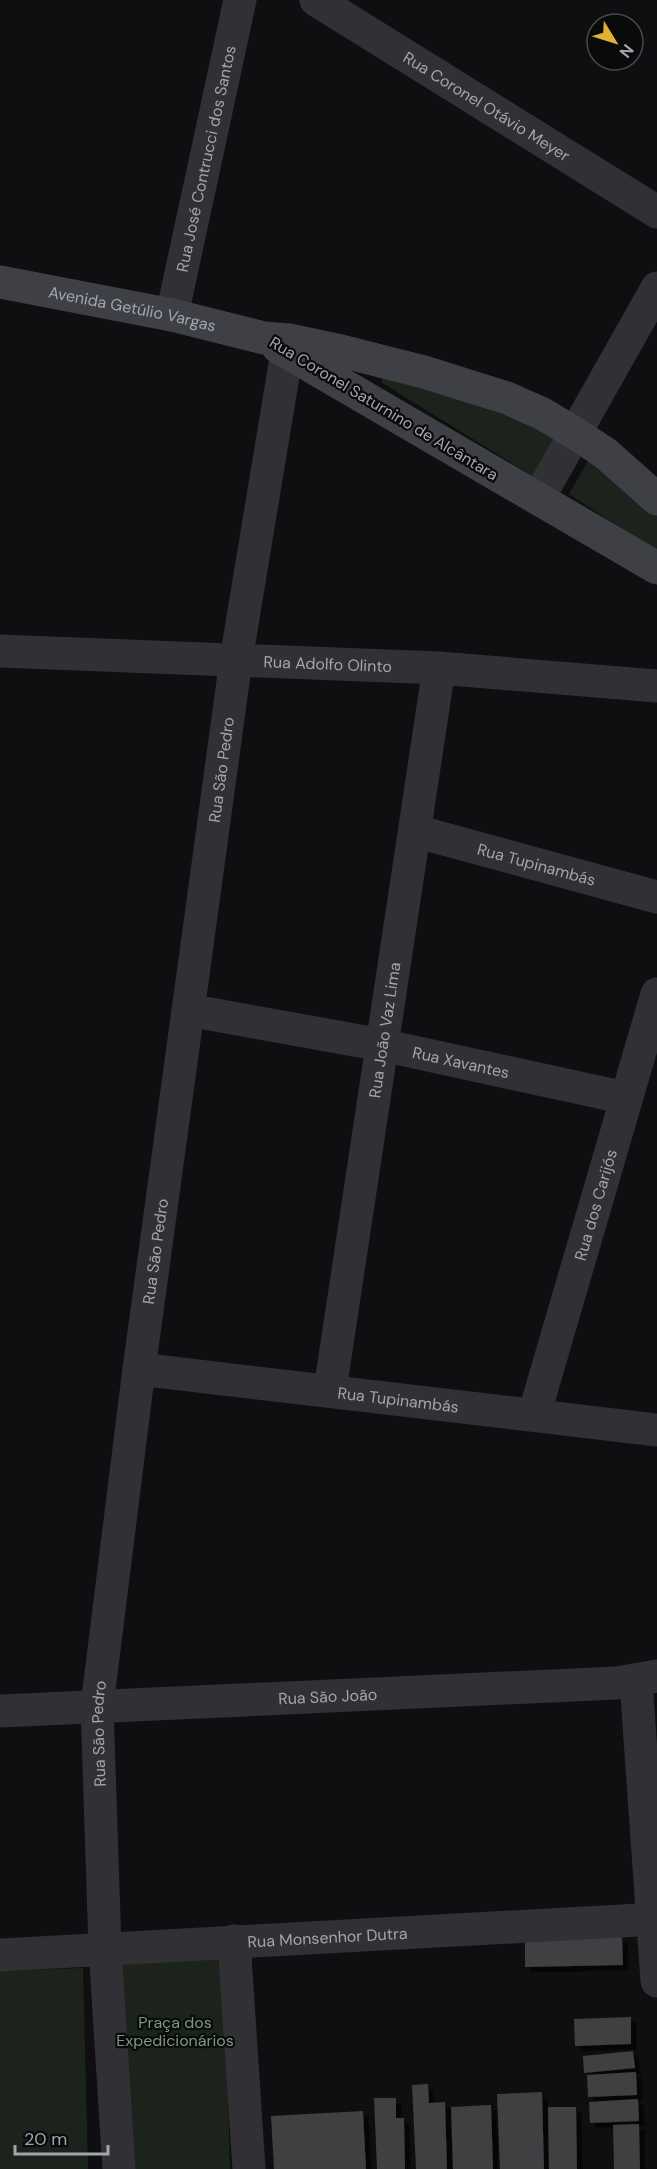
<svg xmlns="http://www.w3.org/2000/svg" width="657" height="2169" font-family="'DM Sans',sans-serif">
<defs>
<filter id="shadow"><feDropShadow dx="5.5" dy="5.5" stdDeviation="0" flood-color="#0009"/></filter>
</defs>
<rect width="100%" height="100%" fill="#0f0f11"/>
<g fill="#1c231d">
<path d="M385,374L559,434L534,477L381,382Z"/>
<path d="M592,454L657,515V552L569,494Z"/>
<path d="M224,1953L230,2169H129L122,1957Z"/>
<path d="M83,1968L88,2169H0V1971Z"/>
</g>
<g fill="#3f3f43" filter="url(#shadow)">
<path d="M622,1937L623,1965L525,1967V1939Z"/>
<path d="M631,2017V2044L575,2046L574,2019Z"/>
<path d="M633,2051L635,2068L584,2073L583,2056Z"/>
<path d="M636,2072L637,2095L588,2097L587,2075Z"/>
<path d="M428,2084L429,2103L445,2102L447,2169H416L412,2085Z"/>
<path d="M542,2092L544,2169H500L497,2094Z"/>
<path d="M374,2098H396V2118H404L405,2169H377Z"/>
<path d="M638,2099L639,2121L590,2123L589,2102Z"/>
<path d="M491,2105L493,2169H453L451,2107Z"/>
<path d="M548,2107H576L577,2169H549Z"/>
<path d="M363,2111L366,2169H274L271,2116Z"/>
<path d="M639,2124L640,2169H614L613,2125Z"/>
</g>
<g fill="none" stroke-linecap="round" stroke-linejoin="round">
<g stroke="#313135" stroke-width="33">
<path id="s1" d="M316,0L657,212"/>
<path id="s2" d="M172,315L240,0"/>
<path d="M538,499L657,288"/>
<path id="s3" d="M0,651L439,668L657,686"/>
<path id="s4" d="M415,831L657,897"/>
<path id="s5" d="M188,1010L382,1045L626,1098"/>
<path id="s6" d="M139,1369L657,1430"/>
<path id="s7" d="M330,1390L439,668"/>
<path id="s8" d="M534,1415L657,994"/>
<path d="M636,1681L657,1981"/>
<path id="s9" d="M0,1711L617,1683L657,1676"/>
<path d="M234,1941L249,2169"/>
<path id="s10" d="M0,1955L657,1919"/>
<path id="s11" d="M119,2169L105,1948L97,1706L139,1369L236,660L289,340"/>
</g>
<g stroke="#3f4045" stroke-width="33">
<path id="s12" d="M0,282L172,315L264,338L289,340L341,351L424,372L507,398L543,414L576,434L605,453L657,499"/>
<path d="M278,347L657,568"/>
</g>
</g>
<g text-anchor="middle" stroke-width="4.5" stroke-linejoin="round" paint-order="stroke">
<g font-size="16" fill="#a2a5b0" stroke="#0a0a0b">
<text dy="6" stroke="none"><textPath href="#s1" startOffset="201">Rua Coronel Otávio Meyer</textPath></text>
<text dy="6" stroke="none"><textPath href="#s2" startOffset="160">Rua José Contrucci dos Santos</textPath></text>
<text dy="6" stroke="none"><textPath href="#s12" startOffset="135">Avenida Getúlio Vargas</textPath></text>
<text transform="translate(384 408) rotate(31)" y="6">Rua Coronel Saturnino de Alcântara</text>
<text dy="6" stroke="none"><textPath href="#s3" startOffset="328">Rua Adolfo Olinto</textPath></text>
<text dy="6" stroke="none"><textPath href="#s11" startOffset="1408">Rua São Pedro</textPath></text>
<text dy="6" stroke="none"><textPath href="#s4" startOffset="126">Rua Tupinambás</textPath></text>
<text dy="6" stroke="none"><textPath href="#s7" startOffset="364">Rua João Vaz Lima</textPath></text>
<text dy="6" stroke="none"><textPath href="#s5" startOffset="278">Rua Xavantes</textPath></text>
<text dy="6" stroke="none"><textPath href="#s8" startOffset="219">Rua dos Carijós</textPath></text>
<text dy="6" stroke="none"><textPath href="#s11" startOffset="922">Rua São Pedro</textPath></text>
<text dy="6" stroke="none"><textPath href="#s6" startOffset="261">Rua Tupinambás</textPath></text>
<text dy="6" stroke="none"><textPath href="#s9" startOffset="328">Rua São João</textPath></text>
<text dy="6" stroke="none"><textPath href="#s11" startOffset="436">Rua São Pedro</textPath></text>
<text dy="6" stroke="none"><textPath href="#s10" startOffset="328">Rua Monsenhor Dutra</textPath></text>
</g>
<g font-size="16" fill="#7a9a7e" stroke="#0a0a0b">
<text x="175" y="2028">Praça dos<tspan x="175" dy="18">Expedicionários</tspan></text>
</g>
</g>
<g transform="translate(615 42) rotate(128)"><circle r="28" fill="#0a0a0b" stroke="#47484d" stroke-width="1.5"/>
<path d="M0-4.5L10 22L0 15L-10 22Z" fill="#e1b137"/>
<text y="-9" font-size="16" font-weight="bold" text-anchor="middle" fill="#a2a5b0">N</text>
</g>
<path d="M15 2145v9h93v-9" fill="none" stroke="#a2a5b0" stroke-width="3"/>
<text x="24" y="2145" font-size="18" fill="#a2a5b0" stroke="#0a0a0b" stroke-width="4.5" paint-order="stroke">20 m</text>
</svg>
